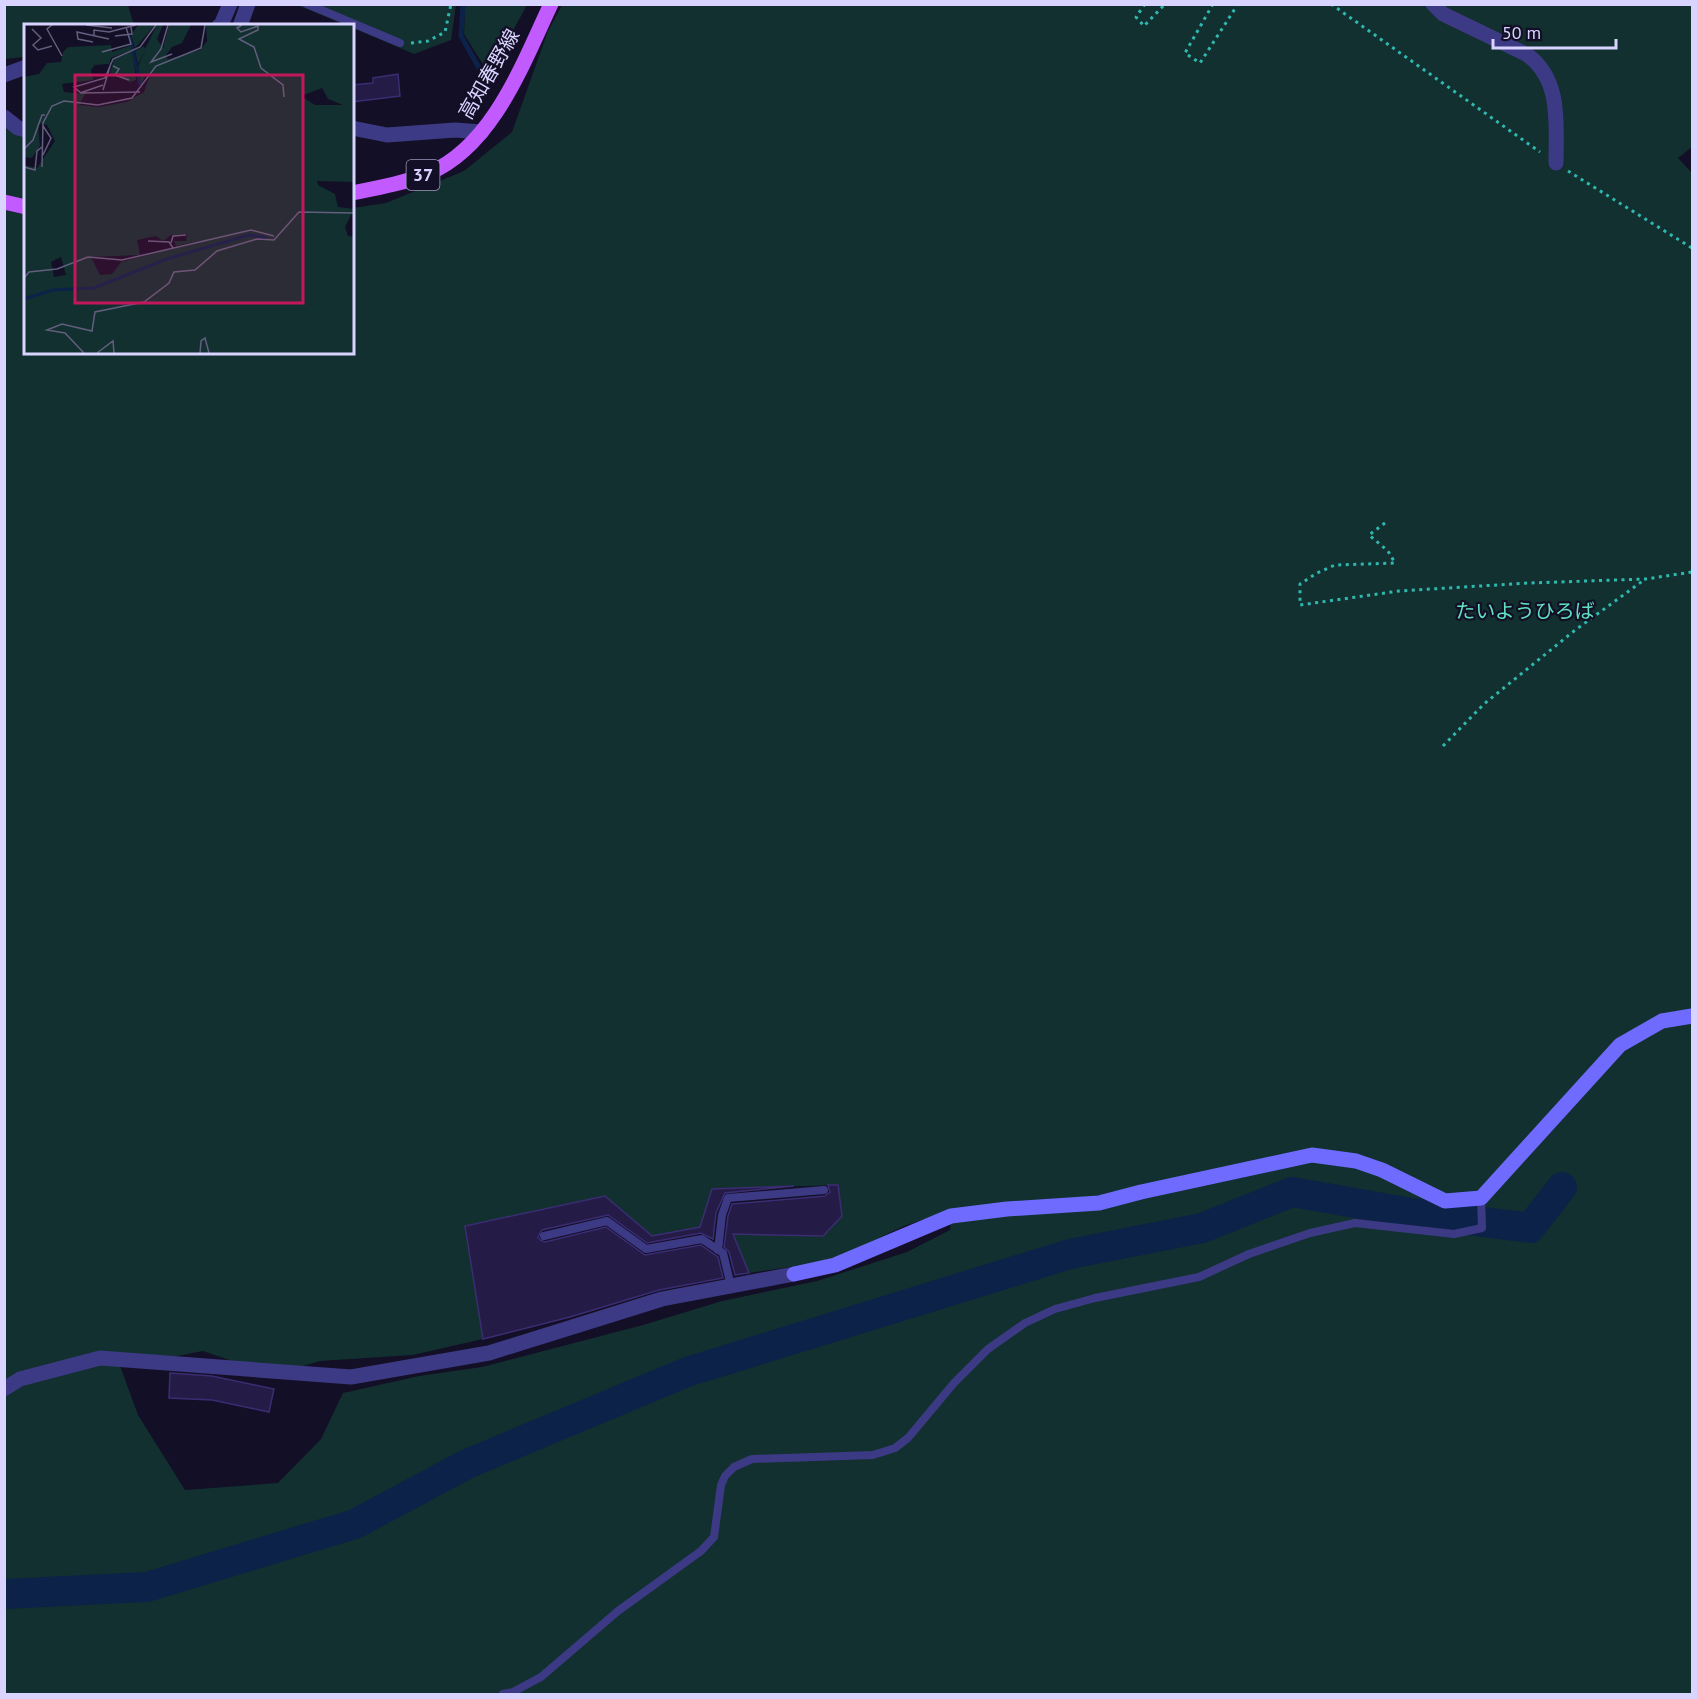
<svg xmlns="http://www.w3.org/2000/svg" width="1697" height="1699" font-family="'PT Sans','Noto Sans JP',sans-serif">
<rect width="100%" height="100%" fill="#130f26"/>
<g fill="#12302f" fill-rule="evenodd">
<path d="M5,4L128,5L134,25L26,26L25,57L5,59Z"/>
<path d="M297,5H456L451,40L414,54L353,28L352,26L346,25Z"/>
<path d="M465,5H527L489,74L464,34Z"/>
<path d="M562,5H1692V147L1678,158L1692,173V1694H5V129L25,133L26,352H352L353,208L386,203L464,171L512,132L548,31ZM838,1185L842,1216L823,1236L733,1234L749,1273L831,1261L904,1226L949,1211L951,1216L950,1230L907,1252L817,1281L722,1301L643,1325L482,1367L419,1376L343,1393L321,1439L278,1483L185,1490L138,1415L115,1352L152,1361L203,1351L273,1375L320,1361L413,1355L483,1339L465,1226L604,1197L652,1236L700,1227L712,1189Z"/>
</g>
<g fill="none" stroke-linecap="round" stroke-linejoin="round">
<path stroke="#0c2248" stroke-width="5" d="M463,4L461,36L488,84"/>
<path stroke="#0c2248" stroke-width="30" d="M4,1594L147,1587L355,1524L467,1464L687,1372L1070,1254L1202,1228L1292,1192L1412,1213L1530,1228L1562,1187"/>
</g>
<g fill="#241b47" stroke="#3b2d73" stroke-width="1.5">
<path d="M398,74L400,96L352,102V85L373,83V78Z"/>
<path d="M828,1185H838L842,1216L823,1236L733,1234L749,1273L735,1275L729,1252L724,1247L728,1216L732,1204L825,1196L830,1192Z"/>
<path d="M794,1186L725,1193L716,1213L713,1239L701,1233L647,1243L608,1215L542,1230L538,1237L540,1240L545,1242L606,1227L645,1255L701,1245L718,1257L723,1278L659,1290L570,1317L483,1339L465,1226L605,1196L652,1236L700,1227L712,1189Z"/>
<path d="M170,1373L212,1376L274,1389L269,1412L212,1400L169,1398Z"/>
</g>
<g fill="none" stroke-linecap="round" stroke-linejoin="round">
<g stroke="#2fb8b0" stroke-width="3" stroke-dasharray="3 4.5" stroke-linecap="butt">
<path d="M1145,4L1136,17L1144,26L1165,4"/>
<path d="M1213,4L1185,53L1200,63L1238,4"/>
<path d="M1331,4L1540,152"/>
<path d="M411,43L428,41L445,32L451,4"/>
<path d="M1568,171L1692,248"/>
<path d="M1385,523L1369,535L1388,551L1395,563L1335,565L1317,573L1300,584V605L1399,591L1529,583L1646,579L1692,572"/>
<path d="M1443,746L1484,704L1574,631L1644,580"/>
</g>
<g stroke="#3d3a85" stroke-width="8">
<path d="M307,4L400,43"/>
<path d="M544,1236L607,1221L646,1249L702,1239L723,1253L731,1286"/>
<path d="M718,1250L722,1215L728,1198L824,1190"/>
<path d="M503,1694L513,1692L541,1677L618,1611L701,1551L714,1537L721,1485L725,1476L734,1467L752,1459L873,1455L895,1448L908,1438L954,1383L988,1349L1025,1323L1055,1309L1095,1298L1199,1277L1249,1254L1310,1233L1355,1223L1454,1234L1482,1228L1481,1198"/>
</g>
<g stroke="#3d3a85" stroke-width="15">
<path d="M1433,4L1443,14L1526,54C1562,79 1556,124 1556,163"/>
<path d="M219,26L221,25L230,4"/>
<path d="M240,26L248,4"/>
<path d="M4,75L26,67"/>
<path d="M4,117L18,128L26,130"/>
<path d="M352,128L387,135L455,130L482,132"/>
<path d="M4,1389L20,1379L100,1358L351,1377L489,1353L662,1299L794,1274"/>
</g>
<path stroke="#6f6bff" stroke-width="15" d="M794,1274L835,1265L951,1216L1007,1209L1099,1203L1141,1192L1312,1155L1356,1161L1382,1170L1445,1201L1481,1198L1620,1045L1662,1021L1692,1016"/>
<g stroke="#c25bff" stroke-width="15">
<path d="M352,193C377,188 405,183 429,173C493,146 523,63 551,4"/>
<path d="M4,202L26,207"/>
</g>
</g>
<g text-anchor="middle" stroke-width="4.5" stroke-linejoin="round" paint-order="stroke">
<rect fill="#130f26" stroke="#9e99be" stroke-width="1.5" x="406.5" y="160" width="33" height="30" rx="4.5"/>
<g font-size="18" font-weight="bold" fill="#d9d4ff">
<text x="423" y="181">37</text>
</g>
<g font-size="20" fill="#d9d4ff" stroke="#130f26">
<text transform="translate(489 74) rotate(-60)" y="7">高知春野線</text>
</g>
<g font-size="20" fill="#5fe0c0" stroke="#130f26">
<text x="1525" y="618">たいようひろば</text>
</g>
</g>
<g transform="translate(24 24)">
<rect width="330" height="330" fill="#130f26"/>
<path d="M114,1H131L111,24L107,11ZM133,1H139L133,15L139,24L145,1H167L158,19L148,23L141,32L144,35L176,26L183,17L182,1H330V158L293,157L294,161L311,170L314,183L330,185L321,203L324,212L330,213V329H0V141L13,144L31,117L23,101L14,99L16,122L8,134L0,133V53L15,50L23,39L37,38L39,28L44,23L87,21L88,28L108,21V26L87,34L85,40L71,41L67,46L69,56L38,60L40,68L61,70L55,81L75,83L103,78L120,68L126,51L122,50L117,61L114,42L121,27L114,40L111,27L120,22L121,25ZM298,64L304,75L319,81H291L277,72ZM163,210L162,217H150L152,222L178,216L97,238L88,250L76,251L67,233L116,231L113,216L132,212L139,217L147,211ZM37,233L42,251L30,253L27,238ZM109,27L112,56L106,58L86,49L90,35Z" fill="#12302f" fill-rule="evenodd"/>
<path fill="none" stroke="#0c2248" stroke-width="3" d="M106,12L116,61M0,275L29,266L70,264L143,235L225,211L243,214"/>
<path fill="none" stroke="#625e7d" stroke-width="1.5" d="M28,1L23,5L38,32M62,1L88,4M144,1L137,25L127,38L148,30M218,1L213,4L217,8L234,2V6L215,15L230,23L237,44L259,61L260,73M8,5L17,14L9,21L14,26L28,22M70,11V6L85,8L112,1M91,12L108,10L107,3M69,18L54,15L53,8L85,15M78,28L107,20L102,3M89,42L95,45L91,51L105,56M79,66L87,39M116,68L57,69L50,63L81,54L89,35L116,23L132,1M56,69L79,61M0,125L9,116L18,91H21M19,131L27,114L19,102M0,143L11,146L13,127L18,123M18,143L19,99L28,82L40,77L74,81L108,74L132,42L177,24L181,1M124,217L145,218L149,224M147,219L149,212L162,211M0,254L5,248L33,245L64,233L98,236L227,206L250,212M60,329L41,309L23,306L38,300L68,307L71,288L120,278L145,259L150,248L171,246L193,227L233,215L250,216L275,188L330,189M73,329L89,317L90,329M176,329L177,317L181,314L185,329"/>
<path fill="#c2185b" fill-opacity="0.15" stroke="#c2185b" stroke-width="3" d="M51,51H279V279H51Z"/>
<rect width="330" height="330" fill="none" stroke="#d9d4ff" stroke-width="3"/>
</g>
<rect width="1697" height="1699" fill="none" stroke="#d9d4ff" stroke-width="12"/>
<path d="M1493 39v9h123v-9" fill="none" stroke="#d9d4ff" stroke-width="3"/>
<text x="1502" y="39" font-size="18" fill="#d9d4ff" stroke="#130f26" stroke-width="4.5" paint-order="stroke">50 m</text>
</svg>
